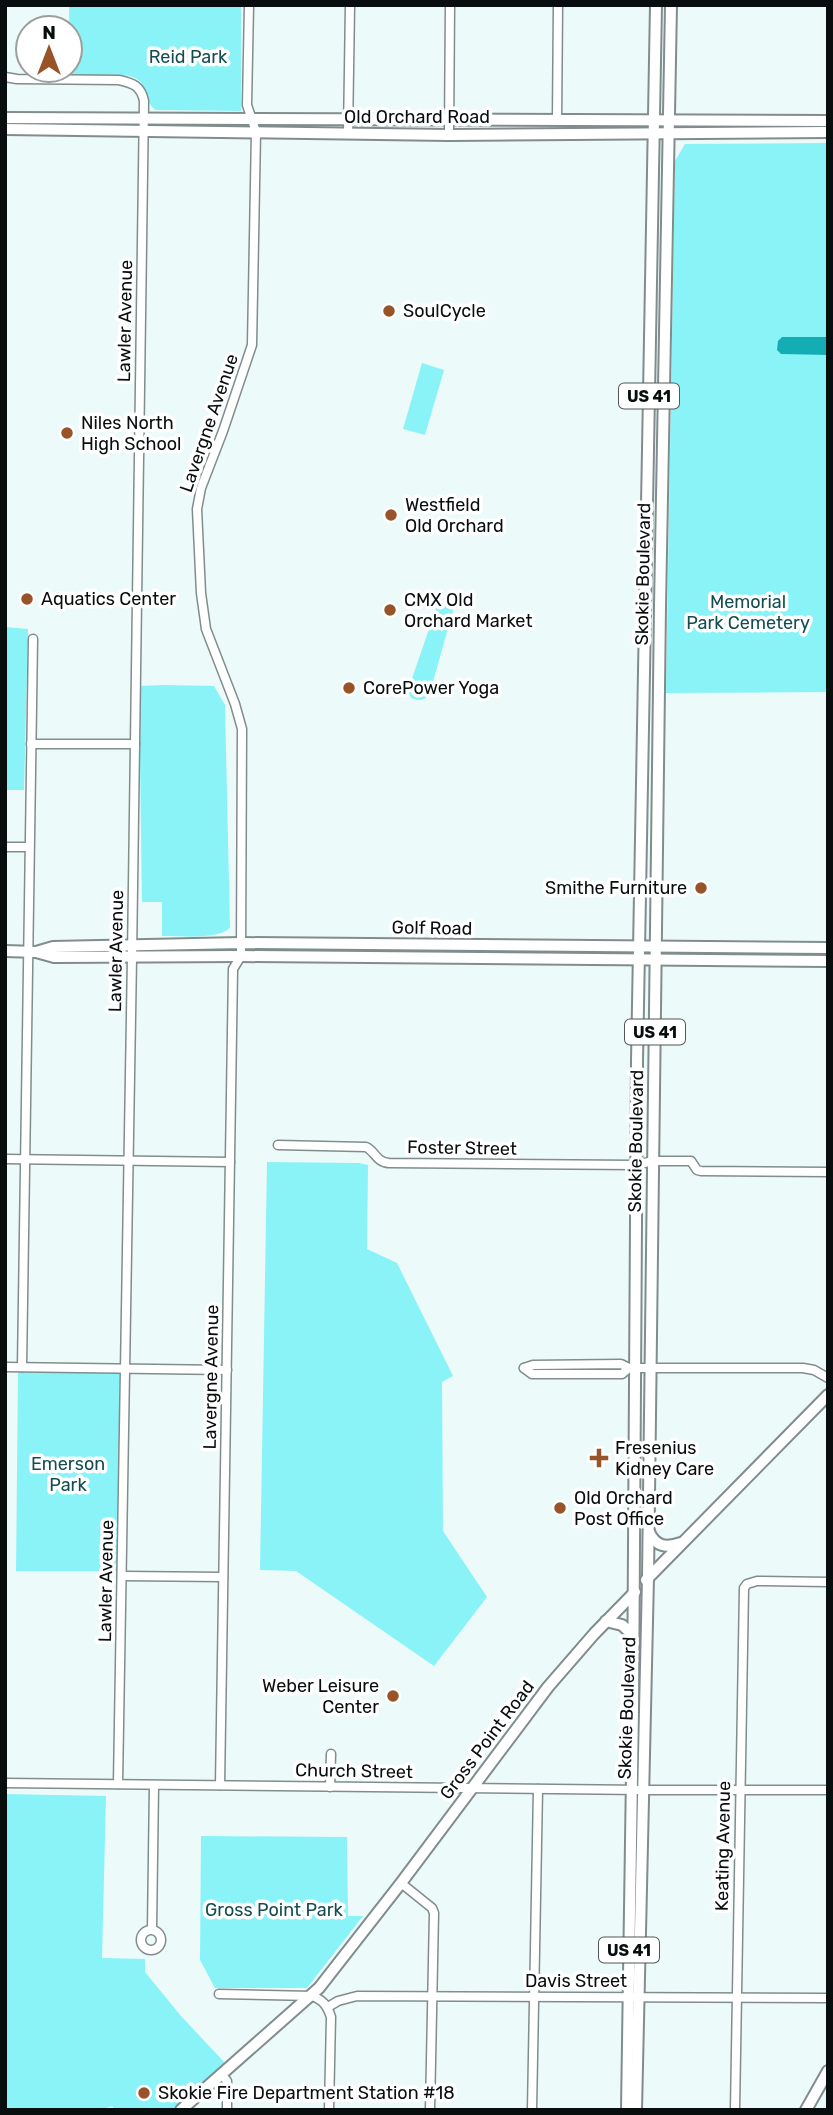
<svg xmlns="http://www.w3.org/2000/svg" width="833" height="2115" font-family="Rubik,sans-serif">
<rect width="100%" height="100%" fill="#ecfafa"/>
<g fill="#8af3f8">
<path d="M69,5H241V111L156,110C144,103 149,85 135,78C115,69 88,83 68,72L70,70Z"/>
<path d="M828,143V692L666,693L675,161L685,144Z"/>
<path d="M422,363L444,370L425,435L403,429Z"/>
<path d="M438,603L454,607L429,696C422,701 419,701 411,698L408,690Z"/>
<path d="M5,627L28,629L24,790H5Z"/>
<path d="M165,685L214,686L225,705L230,928C216,940 180,936 162,936V902H142L139,686Z"/>
<path d="M267,1162L359,1163L368,1165L367,1249L397,1263L453,1376L442,1382L443,1531L487,1597L434,1666L296,1571L260,1570Z"/>
<path d="M18,1371L120,1373L117,1571H16Z"/>
<path d="M5,1794L106,1796L102,1958L145,1959V1972L181,2016L225,2063L171,2110H115L112,2106L101,2110H5Z"/>
<path d="M201,1836L347,1837L348,1916H363L307,1988H215L200,1960Z"/>
</g>
<path fill="#13adb3" d="M782,337H828V355L781,354L777,350L778,341Z"/>
<g fill="none" stroke-linecap="round" stroke-linejoin="round">
<g stroke="#818d8d" stroke-width="11">
<g id="minor">
<path d="M5,77L17,79L119,80C133,83 141,86 144,101L132,957L118,1784"/>
<path d="M557,120L558,5"/>
<path d="M348,134L350,5"/>
<path d="M449,135L450,5"/>
<path d="M31,744H135"/>
<path d="M5,847H29"/>
<path d="M278,1145L366,1147C375,1151 376,1162 389,1163L636,1165L653,1161H691L697,1170L701,1171L828,1172"/>
<path d="M5,1159L230,1162"/>
<path d="M5,1367L227,1370"/>
<path d="M22,1367L33,639"/>
<path d="M524,1368L533,1365L621,1364L629,1368H803L814,1370L828,1378"/>
<path d="M524,1368L532,1374H622L629,1368"/>
<path d="M123,1576L223,1577"/>
<path d="M5,1783L643,1790H828"/>
<path d="M220,1785L233,969L241,956L242,729L235,704L206,629L201,593L197,509L201,488L223,431L252,345L256,132L247,105L249,5"/>
<path d="M330,1787L331,1754"/>
<path d="M401,1883L432,1908L434,1913L430,2110"/>
<path d="M152,1929L154,1785"/>
<circle cx="151" cy="1940" r="10"/>
<path d="M219,1994L312,1996C323,2000 327,2005 331,2017L329,2110"/>
<path d="M328,2007L338,2001L357,1996L828,1998"/>
<path d="M222,2075L227,2081V2110"/>
<path d="M532,2110L538,1789"/>
<path d="M735,2110L744,1588L747,1584L757,1581L828,1582"/>
</g>
</g>
<g stroke="#818d8d" stroke-width="14">
<g id="major">
<path d="M5,118L828,121"/>
<path d="M5,129L449,135L828,132"/>
<path d="M5,951L36,952L54,957L241,956L828,961"/>
<path d="M36,952L53,947L241,943L828,948"/>
<path d="M649,1532C656,1547 666,1548 681,1543"/>
<path d="M646,1580L828,1395"/>
<path d="M606,1621L622,1625L633,1635"/>
<path d="M181,2110L319,1988L401,1883L548,1687L594,1634L635,1592"/>
<path d="M627,2110L633,1708L637,1061L656,5"/>
<path d="M636,2110L648,1577L660,606L671,5"/>
<path d="M806,2110L828,2071"/>
</g>
</g>
<use href="#minor" stroke="#fff" stroke-width="8"/>
<use href="#major" stroke="#fff" stroke-width="10"/>
</g>
<g fill="#985329" stroke="#fff" stroke-width="2.5">
<circle cx="389" cy="311" r="7"/>
<circle cx="67" cy="433" r="7"/>
<circle cx="391" cy="515" r="7"/>
<circle cx="27" cy="599" r="7"/>
<circle cx="390" cy="610" r="7"/>
<circle cx="349" cy="688" r="7"/>
<circle cx="701" cy="888" r="7"/>
<path d="M595.5 1447.5h7v7h7v7h-7v7h-7v-7h-7v-7h7z"/>
<circle cx="560" cy="1508" r="7"/>
<circle cx="393" cy="1696" r="7"/>
<circle cx="144" cy="2093" r="7"/>
</g>
<g text-anchor="middle" stroke-width="7" stroke-linejoin="round" paint-order="stroke">
<g fill="#fff" stroke="#525656" stroke-width="2">
<rect x="619" y="383.5" width="60" height="25" rx="5"/>
<rect x="625" y="1019.5" width="60" height="25" rx="5"/>
<rect x="599" y="1937.5" width="60" height="25" rx="5"/>
</g>
<g font-size="16" font-weight="bold" fill="#080d0d">
<text x="649" y="402">US 41</text>
<text x="655" y="1038">US 41</text>
<text x="629" y="1956">US 41</text>
</g>
<g font-size="18" fill="#144d50" stroke="#fff">
<text x="188" y="63">Reid Park</text>
<text x="748" y="608">Memorial<tspan x="748" dy="21">Park Cemetery</tspan></text>
<text x="68" y="1470">Emerson<tspan x="68" dy="21">Park</tspan></text>
<text x="274" y="1916">Gross Point Park</text>
</g>
<g font-size="18" fill="#080d0d" stroke="#fff">
<text x="417" y="123">Old Orchard Road</text>
<text transform="translate(125 321) rotate(-89)" y="6">Lawler Avenue</text>
<text transform="translate(209 423) rotate(-71)" y="6">Lavergne Avenue</text>
<text transform="translate(643 574) rotate(-89)" y="6">Skokie Boulevard</text>
<text transform="translate(432 928) rotate(1)" y="6">Golf Road</text>
<text transform="translate(116 951) rotate(-89)" y="6">Lawler Avenue</text>
<text transform="translate(636 1141) rotate(-89)" y="6">Skokie Boulevard</text>
<text transform="translate(462 1148) rotate(1)" y="6">Foster Street</text>
<text transform="translate(211 1377) rotate(-89)" y="6">Lavergne Avenue</text>
<text transform="translate(106 1581) rotate(-89)" y="6">Lawler Avenue</text>
<text transform="translate(627 1708) rotate(-88)" y="6">Skokie Boulevard</text>
<text transform="translate(487 1740) rotate(-53)" y="6">Gross Point Road</text>
<text transform="translate(354 1771) rotate(1)" y="6">Church Street</text>
<text transform="translate(723 1846) rotate(-89)" y="6">Keating Avenue</text>
<text x="576" y="1987">Davis Street</text>
</g>
<g font-size="18" fill="#080d0d" stroke="#fff" text-anchor="start">
<text x="403" y="317">SoulCycle</text>
<text x="81" y="429">Niles North<tspan x="81" dy="21">High School</tspan></text>
<text x="405" y="511">Westfield<tspan x="405" dy="21">Old Orchard</tspan></text>
<text x="41" y="605">Aquatics Center</text>
<text x="404" y="606">CMX Old<tspan x="404" dy="21">Orchard Market</tspan></text>
<text x="363" y="694">CorePower Yoga</text>
<text x="687" y="894" text-anchor="end">Smithe Furniture</text>
<text x="615" y="1454">Fresenius<tspan x="615" dy="21">Kidney Care</tspan></text>
<text x="574" y="1504">Old Orchard<tspan x="574" dy="21">Post Office</tspan></text>
<text x="379" y="1692" text-anchor="end">Weber Leisure<tspan x="379" dy="21">Center</tspan></text>
<text x="158" y="2099">Skokie Fire Department Station #18</text>
</g>
</g>
<rect width="833" height="2115" fill="none" stroke="#080d0d" stroke-width="14"/>
<g transform="translate(49 49)"><circle r="33" fill="#ffffff" stroke="#9c9e9e" stroke-width="2"/>
<path d="M0-5L12 26L0 18L-12 26Z" fill="#985329"/>
<text y="-10" font-size="19" font-weight="bold" text-anchor="middle" fill="#080d0d">N</text>
</g>
</svg>
